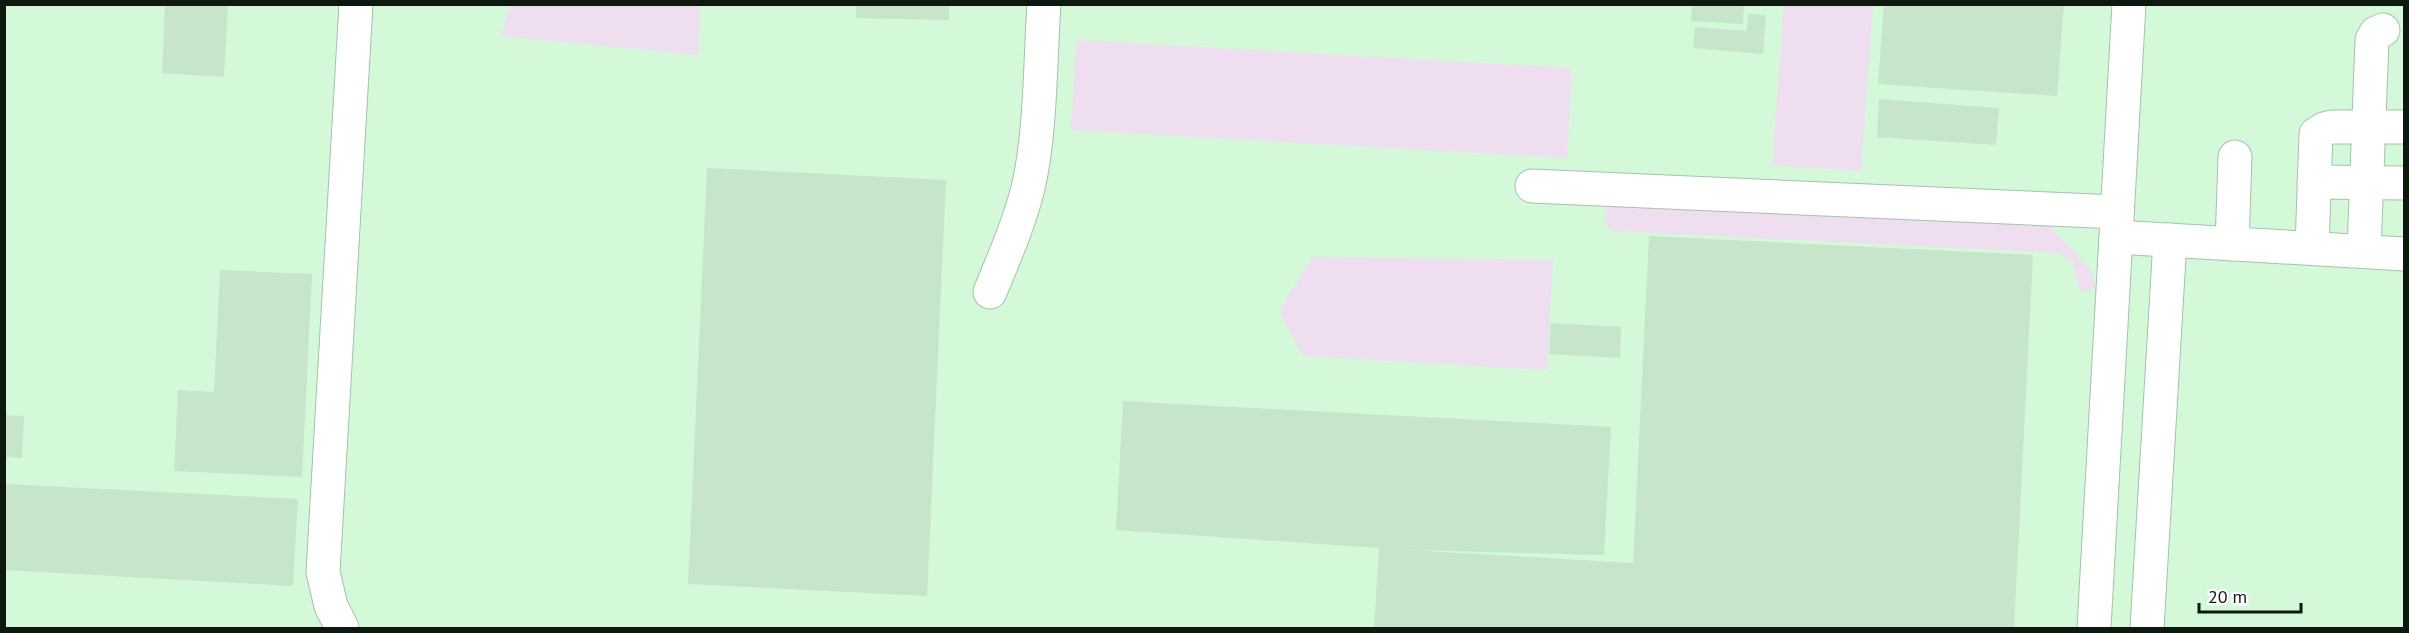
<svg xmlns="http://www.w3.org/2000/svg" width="2409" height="633" font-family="'PT Sans',sans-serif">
<rect width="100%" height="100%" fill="#f1fdf3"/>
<rect fill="#d3f9d9" x="5" y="5" width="2399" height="623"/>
<g fill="#efdef0">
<path d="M510,5H700L699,55L501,36Z"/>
<path d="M1784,5H1873L1861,171L1772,165Z"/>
<path d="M1076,40L1572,68L1567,158L1071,130Z"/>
<path d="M1609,203L2047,223L2091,270L2096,288L2080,292L2072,261L2057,253L1615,231L1608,227L1605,220Z"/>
<path d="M1312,257L1553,260L1547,370L1303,356L1279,312Z"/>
</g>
<g fill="#c7e5cb">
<path d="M165,4H228L224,77L162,73Z"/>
<path d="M856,4H949V20L856,18Z"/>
<path d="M1692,4H1744L1743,24L1691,21Z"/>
<path d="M1884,4H2064L2057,96L1878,84Z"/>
<path d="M1748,14L1766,15L1763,54L1693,48L1695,27L1747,31Z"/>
<path d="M1879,99L1999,108L1996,145L1877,137Z"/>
<path d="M707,168L946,180L927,596L688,584Z"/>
<path d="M1649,236L2033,255L2014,628H1374L1379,548L1116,530L1123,401L1611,427L1604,555L1406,550L1633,563Z"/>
<path d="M220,270L312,274L302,477L174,471L178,390L214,392Z"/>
<path d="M1551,323L1621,327L1620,358L1549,354Z"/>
<path d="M4,415L24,416L22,458L4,457Z"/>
<path d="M4,484L298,499L293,586L4,570Z"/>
</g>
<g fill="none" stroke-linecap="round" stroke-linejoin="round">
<g stroke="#a5c2a9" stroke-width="35">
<g id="minor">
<path d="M2314,182L2404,183"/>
<path d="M1532,186L2117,212"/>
<path d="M2116,237L2404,254"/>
<path d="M2232,244L2235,157"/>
<path d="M2312,248L2316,134L2324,129L2332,127H2404"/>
<path d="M2364,251L2372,40L2376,33L2383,30"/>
<path d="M990,292C1004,258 1019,224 1028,188C1041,133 1040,62 1044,4"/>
<path d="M342,628L331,606L323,572L356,4"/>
<path d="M2094,628L2129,4"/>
<path d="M2147,628L2170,240"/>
</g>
</g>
<use href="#minor" stroke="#fff" stroke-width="33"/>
</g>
<rect width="2409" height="633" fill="none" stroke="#0d180f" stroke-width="12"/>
<path d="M2199 603v9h102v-9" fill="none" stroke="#0d180f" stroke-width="3"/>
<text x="2208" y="603" font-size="18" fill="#0d180f" stroke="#ffffff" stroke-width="4.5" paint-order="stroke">20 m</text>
</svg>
